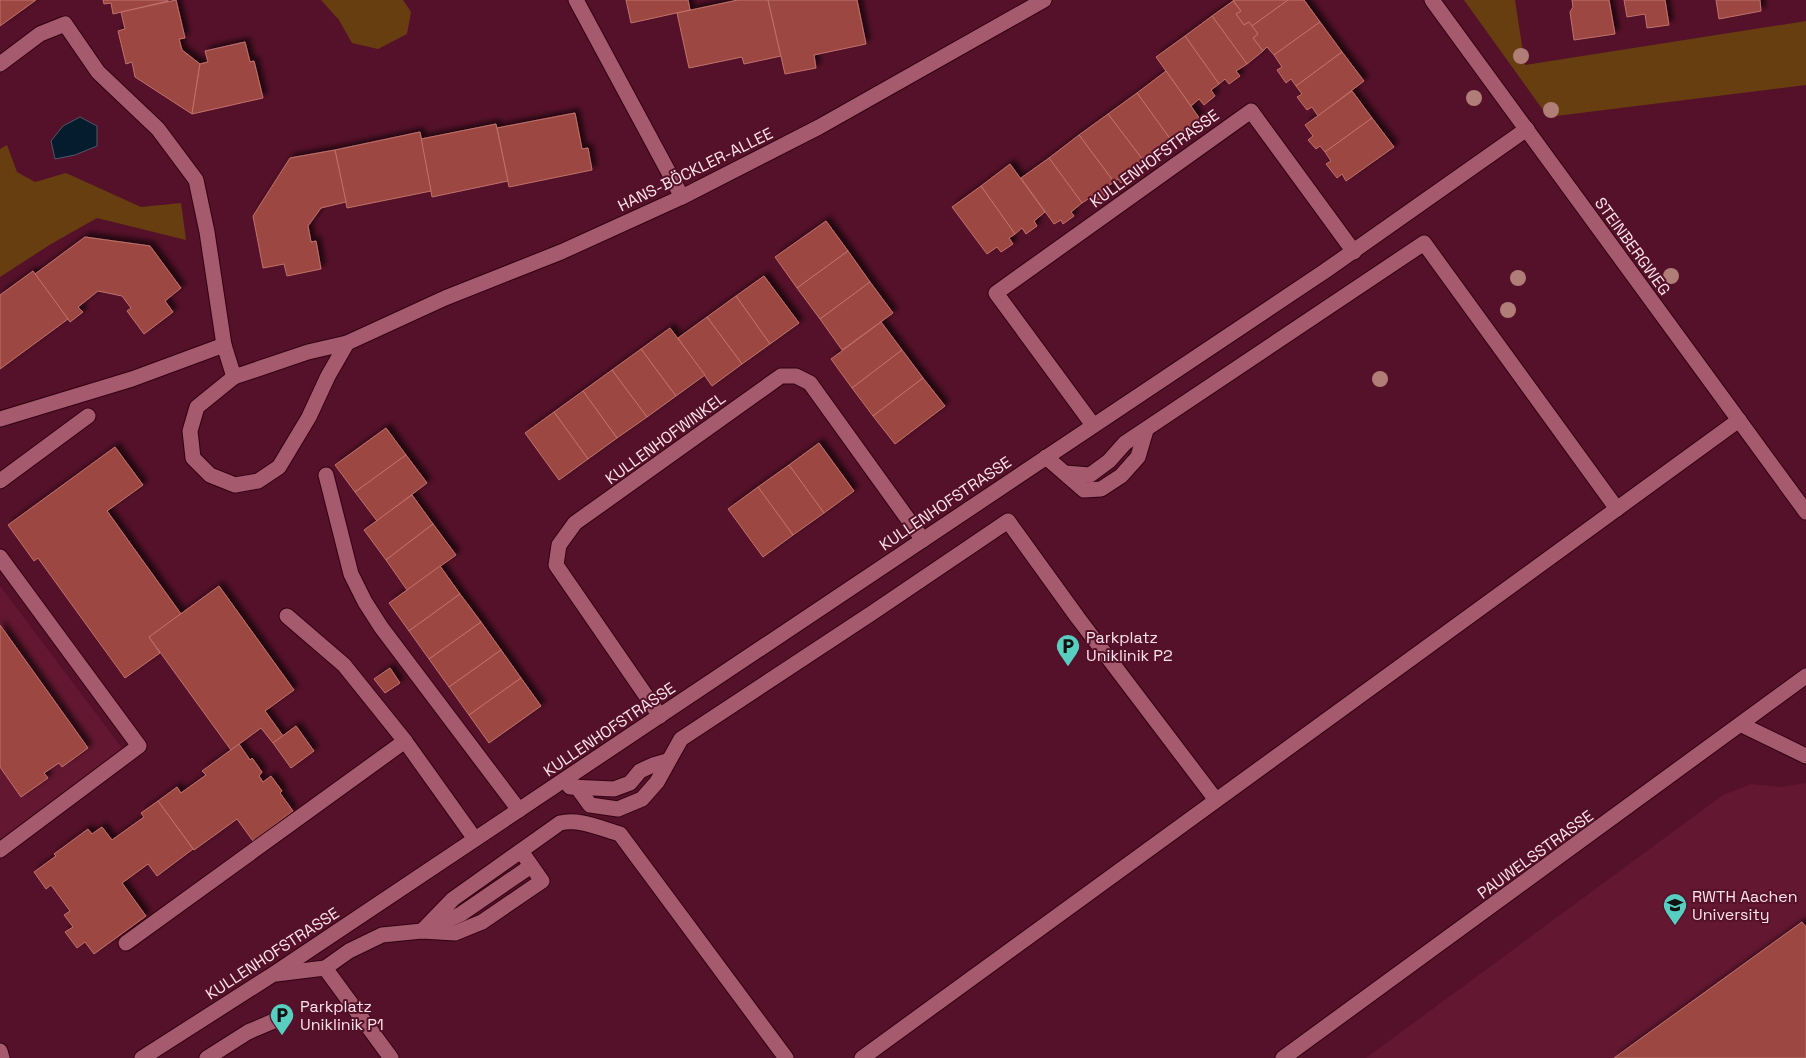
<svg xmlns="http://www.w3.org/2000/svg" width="1806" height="1058" font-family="'Space Grotesk',sans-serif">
<defs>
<filter id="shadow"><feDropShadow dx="4.5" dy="-4.5" stdDeviation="2.5" flood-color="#0009"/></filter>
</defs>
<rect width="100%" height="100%" fill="#551129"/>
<g fill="#631731">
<path d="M0,586L124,751L0,846Z"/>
<path d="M1806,783V1058H1366L1723,795L1751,784L1781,787Z"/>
</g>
<g fill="#663e10">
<path d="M321,0H403L411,12L407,34L378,49L352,43L339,20Z"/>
<path d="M1464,0H1515L1525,65L1806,21V85L1548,117Z"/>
<path d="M7,145L17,172L35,182L66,173L141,207L181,203L186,240L97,218L51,244L0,277V149Z"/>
</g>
<path fill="#051c2e" stroke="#505866" d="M80,117L97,126V146L75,155L55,159L51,141L63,126Z"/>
<g fill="#9c4643" stroke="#c0726c" filter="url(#shadow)">
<path d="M0,0H36L0,26Z"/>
<path d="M103,0H168V1L113,14L111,3L104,4Z"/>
<path d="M176,0L185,38L179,39L182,50L200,64L192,114L135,77L132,62L126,64L118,31L125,29L121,12Z"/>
<path d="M626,0H688L690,10L631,23Z"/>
<path d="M738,0H768L781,56L744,64L742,57L689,68L677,13Z"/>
<path d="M768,0H857L866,44L814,55L816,68L785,74Z"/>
<path d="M1233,0H1288L1252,26L1249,22L1244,25L1236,14L1241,11Z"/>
<path d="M1288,0H1304L1320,22L1274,55L1267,47L1263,51L1253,38L1258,34L1252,26Z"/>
<path d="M1572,0H1609L1615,34L1574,40L1570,12L1573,7Z"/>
<path d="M1624,0H1665L1669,25L1647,28L1645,14L1627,17Z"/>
<path d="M1716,0H1760L1761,11L1719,19Z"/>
<path d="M1233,1L1241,11L1236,14L1244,25L1249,22L1258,34L1253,38L1263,51L1247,64L1212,16Z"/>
<path d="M1212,16L1247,64L1236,71L1240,76L1229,84L1225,79L1219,84L1185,36Z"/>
<path d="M1320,22L1342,52L1296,86L1291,79L1286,83L1277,70L1282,67L1274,55Z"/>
<path d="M1185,36L1219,84L1211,90L1215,96L1204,105L1199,99L1191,106L1156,57Z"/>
<path d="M245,42L250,62L254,61L263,98L192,114L200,64L208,62L205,51Z"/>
<path d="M1342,52L1364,81L1318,116L1312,107L1307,110L1297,97L1302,94L1296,86Z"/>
<path d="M1166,71L1200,119L1188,128L1191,133L1181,140L1178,135L1171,140L1137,93Z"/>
<path d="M1352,91L1372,118L1325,152L1320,146L1316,149L1308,140L1313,136L1305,125Z"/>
<path d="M1137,93L1171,140L1165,145L1168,150L1155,159L1151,154L1143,160L1108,114Z"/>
<path d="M575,113L582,149L588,148L592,170L509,187L497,128Z"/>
<path d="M1108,114L1143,160L1130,170L1133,174L1121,183L1118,179L1114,182L1079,135Z"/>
<path d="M1372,118L1394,147L1346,181L1342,174L1337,178L1326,164L1331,161L1325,152Z"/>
<path d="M496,124L508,181L432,197L421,139Z"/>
<path d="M420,132L431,191L347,208L335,150Z"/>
<path d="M1079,135L1114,182L1107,187L1110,192L1096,202L1093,196L1082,203L1049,158Z"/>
<path d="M335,150L346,202L321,208L308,226L311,242L316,241L321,269L287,276L284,264L263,268L253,216L290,158Z"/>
<path d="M1049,158L1082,203L1071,212L1074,216L1063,224L1061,220L1054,224L1021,178Z"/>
<path d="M1010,164L1045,212L1034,221L1037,226L1026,234L1022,228L1015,234L981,186Z"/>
<path d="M981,186L1015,234L1009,238L1013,244L1001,252L997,247L987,254L952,207Z"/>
<path d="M826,221L848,251L797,288L775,257Z"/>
<path d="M85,237L150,246L181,288L165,301L173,312L144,334L127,311L131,308L122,296L98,291L78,307L83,312L70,322L35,274Z"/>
<path d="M848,251L870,282L820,319L797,288Z"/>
<path d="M33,271L68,319L0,369V295Z"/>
<path d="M764,276L799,323L770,344L736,296Z"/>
<path d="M870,282L893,313L842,350L820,319Z"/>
<path d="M736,296L770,344L742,364L707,317Z"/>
<path d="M707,317L742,364L712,386L678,338Z"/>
<path d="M881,322L902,350L852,388L831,359Z"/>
<path d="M670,328L705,375L676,396L641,349Z"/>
<path d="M641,349L676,396L647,417L612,370Z"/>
<path d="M902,350L923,378L873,416L852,388Z"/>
<path d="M612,370L647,417L617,438L583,391Z"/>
<path d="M923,378L945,406L895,444L873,416Z"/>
<path d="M583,391L617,438L588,459L554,412Z"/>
<path d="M554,412L588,459L559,480L525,433Z"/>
<path d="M386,428L406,455L355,492L335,465Z"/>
<path d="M819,443L854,491L824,513L789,465Z"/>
<path d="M115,447L143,485L107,511L181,614L149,637L160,653L125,678L38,558L34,561L8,525Z"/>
<path d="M406,455L427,483L377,521L355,492Z"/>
<path d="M789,465L824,513L793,535L758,487Z"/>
<path d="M758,487L793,535L763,557L728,509Z"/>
<path d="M412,495L433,524L386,560L364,530Z"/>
<path d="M433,524L456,555L407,590L386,560Z"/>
<path d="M440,566L460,594L409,631L389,603Z"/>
<path d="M219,586L294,690L265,711L283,736L273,743L261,728L231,750L149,637Z"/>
<path d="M460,594L481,622L429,659L409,631Z"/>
<path d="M481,622L501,650L449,687L429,659Z"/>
<path d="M0,625L88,748L62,767L59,763L44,773L48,778L21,797L0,767Z"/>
<path d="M501,650L521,678L469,715L449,687Z"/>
<path d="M390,668L400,683L385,693L374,679Z"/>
<path d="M521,678L541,706L489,743L469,715Z"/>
<path d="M296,726L314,751L291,768L273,743Z"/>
<path d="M239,744L250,760L252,758L262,772L259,776L263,782L271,776L282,791L280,793L293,811L253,841L237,819L194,850L158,801L177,787L181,793L206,775L202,771Z"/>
<path d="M158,801L193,849L157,876L148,864L122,883L146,916L94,954L85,942L77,948L65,932L73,927L64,915L70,911L51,885L46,889L34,872L56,856L54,854L88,829L92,834L102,827L112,840L144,817L141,813Z"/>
<path d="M1802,922L1806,927V1058H1614Z"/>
</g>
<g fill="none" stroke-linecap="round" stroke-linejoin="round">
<g stroke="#320113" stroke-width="17">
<g id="minor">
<path d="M576,0L682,197"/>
<path d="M1432,0L1806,512"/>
<path d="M0,64L40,34L65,24L98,72L158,129L196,180L207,232L224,345L234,377"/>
<path d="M347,343L445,298L561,252L682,197L819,127L1044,0"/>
<path d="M347,343L328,376L309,417L279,467L258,481L235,485L210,475L193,458L190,431L197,407L234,377L308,352Z"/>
<path d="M0,419L132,379L224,345"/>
<path d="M1093,425L996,293L1251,111L1354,252"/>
<path d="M1046,457L1084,490L1101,489L1121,476L1138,457L1146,430"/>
<path d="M1065,473L1090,475L1109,461L1125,443L1424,243L1617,509"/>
<path d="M326,475L351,574L365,602L381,627L519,810"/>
<path d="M0,481L88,416"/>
<path d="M0,557L139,746L0,850"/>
<path d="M287,616L344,665L405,741L475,839"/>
<path d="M660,716L556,565L559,545L575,523L781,376H796L810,383L923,540"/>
<path d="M1742,725L1806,756"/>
<path d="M570,787L614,789L630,783L640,771L653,765L667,761"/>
<path d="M577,787L590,805L618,809L642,799L657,782L681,739L872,613L1008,521L1078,618L1216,800"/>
<path d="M428,929L461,914L531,866"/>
<path d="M422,931L453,899L560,823C579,818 602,829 620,834L786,1058"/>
<path d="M126,943L405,741"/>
<path d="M325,968L391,1058"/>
<path d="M276,974L325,968L349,951L382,935L422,931L455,933L482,922L542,881L521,851"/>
<path d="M0,1051L2,1058"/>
<path d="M142,1058L272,975L1325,271L1527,129"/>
<path d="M207,1058L248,1032L276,1020"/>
<path d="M862,1058L1739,420"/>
<path d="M1283,1058L1806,676"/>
</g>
</g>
<use href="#minor" stroke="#a55a6d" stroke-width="15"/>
</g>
<g fill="#b07d77">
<circle cx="1521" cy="56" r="8"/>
<circle cx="1474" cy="98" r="8"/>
<circle cx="1551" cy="110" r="8"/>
<circle cx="1671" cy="276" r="8"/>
<circle cx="1518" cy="278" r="8"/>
<circle cx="1508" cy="310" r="8"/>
<circle cx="1380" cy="379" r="8"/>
</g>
<defs>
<g id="parking-pin" transform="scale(1.25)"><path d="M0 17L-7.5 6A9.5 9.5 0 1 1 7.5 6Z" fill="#58cec0" stroke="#551129"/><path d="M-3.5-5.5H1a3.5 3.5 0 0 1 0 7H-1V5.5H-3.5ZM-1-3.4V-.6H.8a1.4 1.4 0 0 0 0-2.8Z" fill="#111"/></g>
<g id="university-pin" transform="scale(1.25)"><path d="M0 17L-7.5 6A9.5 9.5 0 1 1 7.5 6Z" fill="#58cec0" stroke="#551129"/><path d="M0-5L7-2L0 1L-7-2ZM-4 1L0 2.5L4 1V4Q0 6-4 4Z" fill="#111"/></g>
</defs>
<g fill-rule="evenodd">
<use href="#parking-pin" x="1068" y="646"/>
<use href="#university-pin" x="1675" y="905"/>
<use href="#parking-pin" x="282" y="1015"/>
</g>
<g text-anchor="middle" stroke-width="4" stroke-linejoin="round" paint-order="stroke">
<g font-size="16" fill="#fee3e8" stroke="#551129">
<text transform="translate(1154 158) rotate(-36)" y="6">KULLENHOFSTRASSE</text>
<text transform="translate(695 169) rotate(-26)" y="6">HANS-BÖCKLER-ALLEE</text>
<text transform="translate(1633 246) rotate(54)" y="6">STEINBERGWEG</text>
<text transform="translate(665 438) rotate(-36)" y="6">KULLENHOFWINKEL</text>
<text transform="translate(945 503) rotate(-34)" y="6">KULLENHOFSTRASSE</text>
<text transform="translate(609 729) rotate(-34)" y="6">KULLENHOFSTRASSE</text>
<text transform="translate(1535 854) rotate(-36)" y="6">PAUWELSSTRASSE</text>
<text transform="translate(272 953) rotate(-33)" y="6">KULLENHOFSTRASSE</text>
</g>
<g font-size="16" fill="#fee3e8" stroke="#551129" text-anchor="start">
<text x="1086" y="643">Parkplatz<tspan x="1086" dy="18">Uniklinik P2</tspan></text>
<text x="1692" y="902">RWTH Aachen<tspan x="1692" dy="18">University</tspan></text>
<text x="300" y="1012">Parkplatz<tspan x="300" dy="18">Uniklinik P1</tspan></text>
</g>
</g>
</svg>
